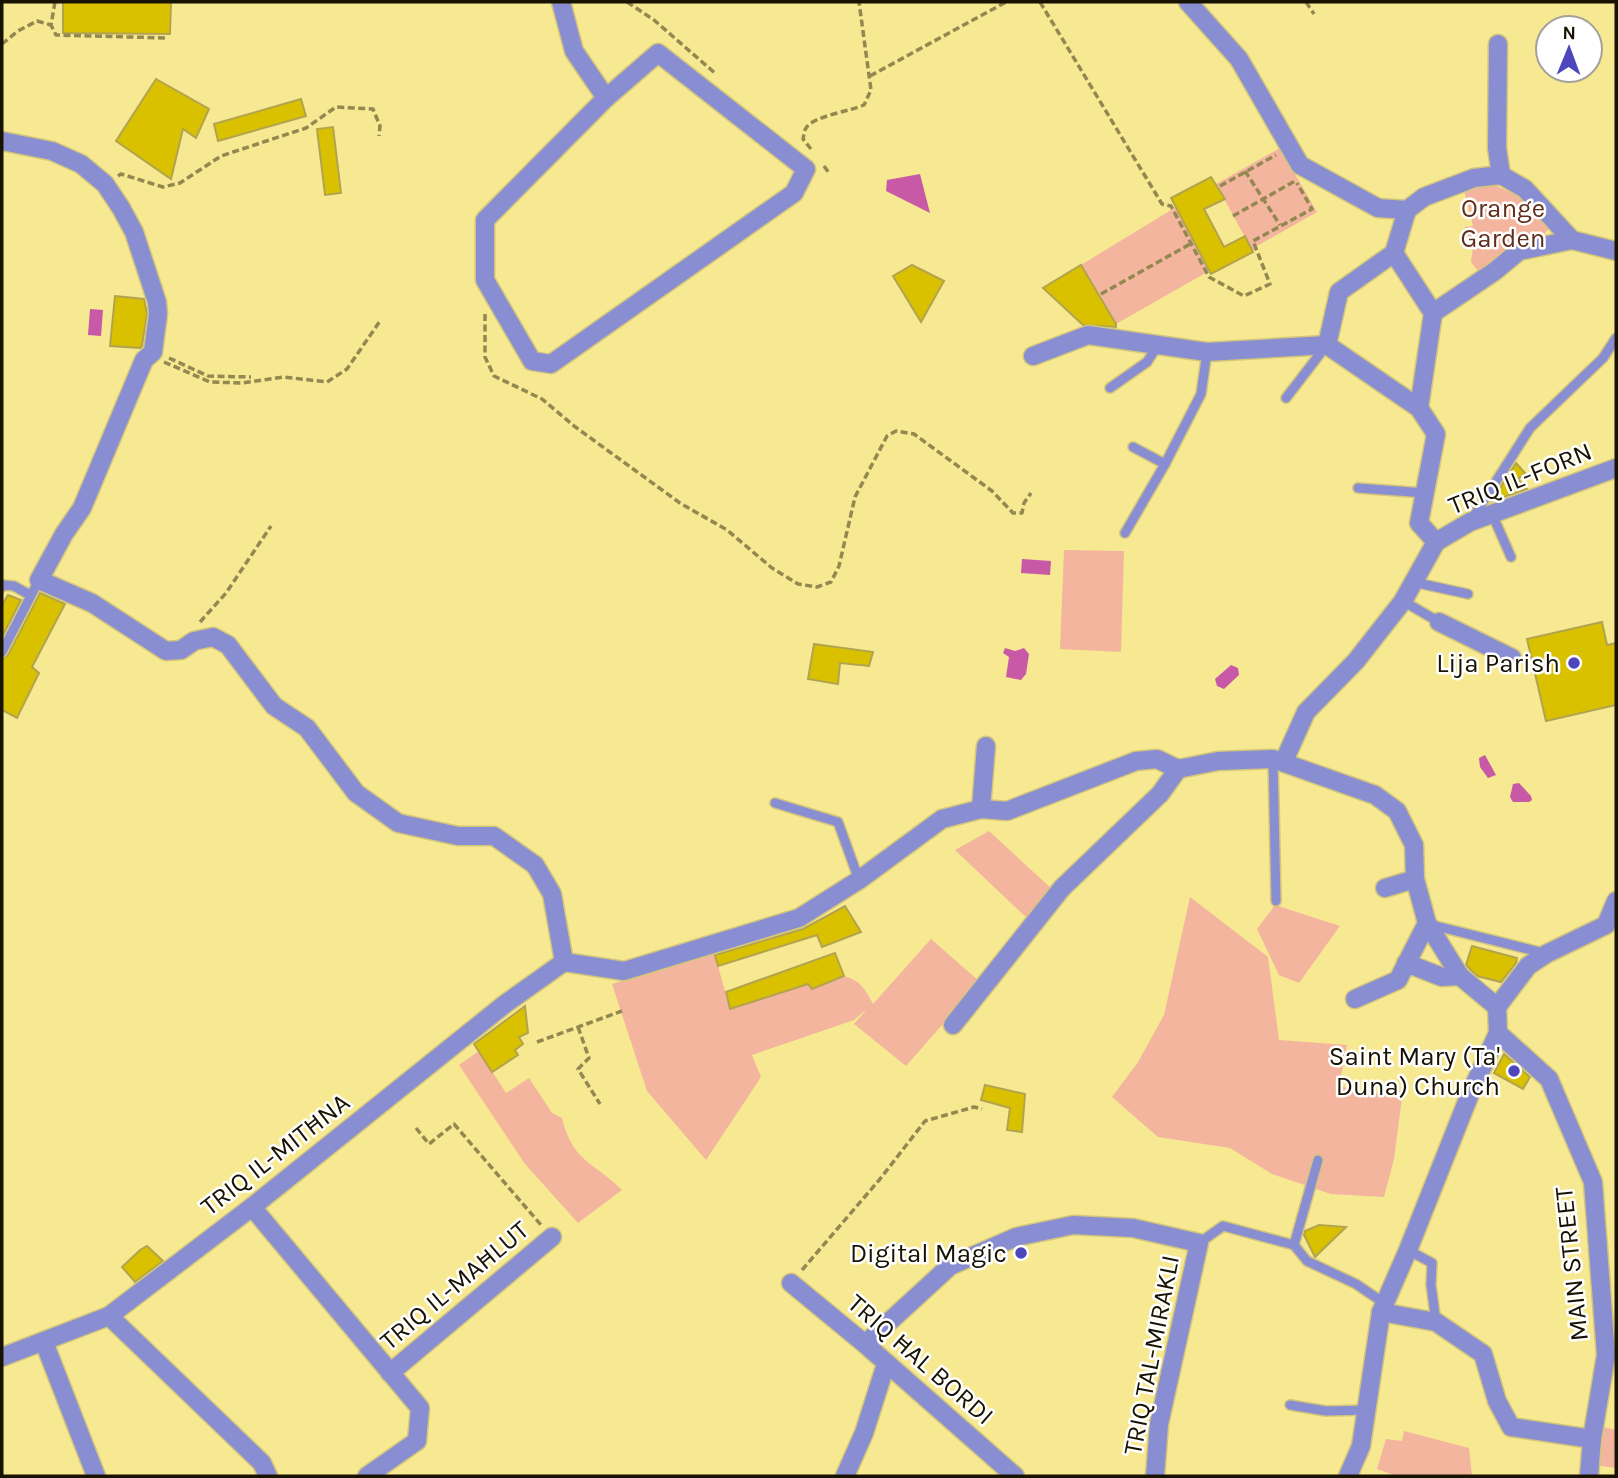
<svg xmlns="http://www.w3.org/2000/svg" width="1618" height="1478" font-family="Karla,sans-serif">
<rect width="100%" height="100%" fill="#f7e892"/>
<g fill="#f4b59e">
<path d="M1280,148L1317,212L1257,246L1253,252L1216,184Z"/>
<path d="M1492,184L1528,200L1552,224L1540,240L1480,274L1471,262L1473,246L1462,241L1465,227L1473,226L1463,186Z"/>
<path d="M1176,207L1209,271L1116,324L1081,265Z"/>
<path d="M1064,550L1124,551L1121,652L1060,649Z"/>
<path d="M989,831L1053,890L1030,921L955,850Z"/>
<path d="M1190,897L1268,957L1279,1040L1347,1045L1339,1086L1372,1094L1403,1090L1394,1159L1384,1197L1331,1194L1272,1174L1230,1148L1158,1137L1112,1097L1138,1062L1164,1015Z"/>
<path d="M1275,905L1340,926L1299,983L1279,975L1257,929Z"/>
<path d="M931,939L980,982L906,1066L854,1024L867,1009L854,1020L752,1055L761,1077L706,1160L647,1091L612,984L714,952L730,1009C751,1002 831,972 847,977C862,982 866,991 873,1004Z"/>
<path d="M479,1051L506,1093L529,1078L552,1113L562,1118C573,1163 593,1161 622,1190L578,1223L525,1164L459,1065Z"/>
<path d="M1599,1426L1616,1430V1468L1593,1465Z"/>
<path d="M1404,1431L1469,1448L1472,1476H1396L1377,1469L1386,1439L1402,1441Z"/>
</g>
<g fill="#c759a7">
<path d="M920,174L930,213L886,191L887,180Z"/>
<path d="M90,309L103,310L101,336L88,335Z"/>
<path d="M1022,559L1051,561L1050,575L1021,573Z"/>
<path d="M1005,648L1015,651L1024,648L1029,654L1026,674L1021,680L1006,677L1009,657L1003,653Z"/>
<path d="M1231,665L1238,668L1239,675L1224,689L1217,686L1215,679Z"/>
<path d="M1485,755L1496,775L1488,778L1480,767L1479,758Z"/>
<path d="M1519,783L1531,796L1532,800L1529,802H1513L1510,797L1513,784Z"/>
</g>
<g fill="#dac100" stroke="#b2a44e" stroke-width="2">
<path d="M63,2H171L170,34L63,33Z"/>
<path d="M156,79L209,109L196,138L183,129L171,179L116,141Z"/>
<path d="M301,99L306,116L218,141L214,124Z"/>
<path d="M333,127L341,193L325,195L317,129Z"/>
<path d="M1211,177L1225,199L1204,209L1224,247L1245,236L1253,252L1211,274L1171,198Z"/>
<path d="M912,265L944,281L921,322L893,276Z"/>
<path d="M1081,265L1116,324V327L1083,325L1043,288Z"/>
<path d="M115,296L144,299L147,314L142,346L140,348L110,346Z"/>
<path d="M1516,463L1525,473L1518,479L1527,489L1492,501Z"/>
<path d="M40,593L65,604L32,667L39,673L17,718L2,710V659L8,655Z"/>
<path d="M8,595L21,600L2,637V605Z"/>
<path d="M1602,622L1607,645L1616,643V705L1546,721L1527,639Z"/>
<path d="M814,644L873,652L869,666L840,663L838,684L808,679Z"/>
<path d="M845,906L861,932L822,947L817,935L718,966L715,955L803,929Z"/>
<path d="M1472,946L1517,958L1516,963L1501,982L1477,976L1466,965Z"/>
<path d="M835,953L844,976L812,989L808,984L730,1009L726,992Z"/>
<path d="M525,1006L528,1033L519,1037L523,1044L515,1050L518,1055L492,1072L474,1044Z"/>
<path d="M1504,1054L1530,1077L1523,1089L1494,1073Z"/>
<path d="M985,1085L1025,1094L1022,1132L1007,1130L1010,1108L981,1100Z"/>
<path d="M1319,1225L1346,1227L1315,1257L1304,1235L1305,1231Z"/>
<path d="M147,1246L163,1261L135,1282L122,1267L140,1250Z"/>
</g>
<g fill="none" stroke-linecap="round" stroke-linejoin="round">
<g stroke="#d3c67b" stroke-width="12">
<g id="lane">
<path d="M1110,388L1147,362L1158,345"/>
<path d="M1286,398L1326,346"/>
<path d="M1133,447L1165,464"/>
<path d="M1358,488L1425,493"/>
<path d="M1492,514L1511,557"/>
<path d="M1472,519L1530,428L1603,358L1616,338"/>
<path d="M1125,533L1165,464L1201,394L1207,352"/>
<path d="M1413,582L1468,594"/>
<path d="M2,587L3,585L14,586L30,595"/>
<path d="M1403,601L1439,622"/>
<path d="M2,652L39,580"/>
<path d="M1273,759L1276,901"/>
<path d="M775,803L838,822L859,880"/>
<path d="M1428,924L1544,953"/>
<path d="M1199,1243L1223,1226L1294,1245"/>
<path d="M1294,1245L1307,1261L1356,1284L1384,1303"/>
<path d="M1294,1245L1318,1160"/>
<path d="M1408,1250L1432,1263L1431,1285L1436,1322"/>
<path d="M1290,1405L1326,1411L1367,1410"/>
</g>
</g>
<g stroke="#d3c67b" stroke-width="21">
<g id="street">
<path d="M561,2L574,51L606,98"/>
<path d="M1188,2L1239,59L1300,165L1378,208L1407,210"/>
<path d="M1498,44L1497,148L1501,175"/>
<path d="M658,53L806,169L794,193L551,364L532,361L485,280V220L606,98Z"/>
<path d="M2,141L52,151L81,164L105,184L121,208L134,232L157,302L158,314L153,352L144,360L82,508L64,534L39,580L92,603L166,651L181,650L194,641L213,637L228,645L274,706L307,728L356,793L398,823L458,836H494L535,865L552,894L564,962"/>
<path d="M1407,210L1394,253L1339,292L1327,345L1419,408L1436,434L1419,523L1436,542"/>
<path d="M1407,210L1424,197L1474,178L1501,175L1525,189L1572,240L1616,251"/>
<path d="M1394,253L1433,313L1419,408"/>
<path d="M1433,313L1495,271L1519,251L1572,240"/>
<path d="M1033,356L1088,335L1207,352L1327,345"/>
<path d="M1439,622L1512,658"/>
<path d="M1284,761L1306,712L1356,661L1403,601L1436,542L1470,522L1616,468"/>
<path d="M981,809L986,746"/>
<path d="M1385,888L1415,879"/>
<path d="M564,962L624,971L799,918L859,880L942,819L981,809L1007,811L1136,761L1157,759L1178,769L1218,761L1273,759L1375,795L1397,811L1414,845L1415,879L1427,923L1460,976L1497,1007"/>
<path d="M1406,963L1442,977L1460,976"/>
<path d="M1355,999L1398,980L1427,923"/>
<path d="M1497,1007L1528,966L1546,954L1606,925L1616,901"/>
<path d="M953,1025L1062,888L1160,794L1178,769"/>
<path d="M1498,1033L1549,1079L1593,1182L1606,1355L1592,1439L1589,1476"/>
<path d="M252,1207L420,1408L417,1441L367,1476"/>
<path d="M791,1283L865,1344L1015,1476"/>
<path d="M1381,1312L1436,1322L1483,1354L1497,1401L1511,1427L1592,1439"/>
<path d="M109,1316L262,1463L268,1476"/>
<path d="M44,1342L96,1476"/>
<path d="M865,1344L950,1266L1016,1237L1073,1225L1133,1228L1199,1243L1159,1424L1155,1476"/>
<path d="M2,1357L109,1316L252,1207L505,1004L564,962"/>
<path d="M390,1373L552,1237"/>
<path d="M845,1476L864,1433L886,1364"/>
<path d="M1348,1476L1361,1446L1381,1312L1408,1250L1470,1094L1498,1033L1497,1007"/>
</g>
</g>
<g stroke="#928850" stroke-width="3.5" stroke-dasharray="7 3.5" stroke-linecap="butt">
<path d="M55,2L51,25L56,35L168,38"/>
<path d="M627,2L654,20L716,74"/>
<path d="M1040,2L1162,204L1171,206L1209,277L1244,296L1270,284L1253,241L1312,209L1297,183"/>
<path d="M1306,2L1314,14"/>
<path d="M2,44L18,31L37,21L51,25"/>
<path d="M870,76L1006,2"/>
<path d="M811,149L803,139C804,135 804,131 806,128C813,116 851,111 864,105L871,90L859,2"/>
<path d="M824,166L829,173"/>
<path d="M1245,171L1280,225"/>
<path d="M118,176L121,174L163,187L180,183L221,156L306,128L336,107L373,109L380,126L379,136"/>
<path d="M1220,186L1276,155"/>
<path d="M1233,216L1295,181"/>
<path d="M1101,294L1192,243"/>
<path d="M485,314V357L494,376L542,399L574,426L680,503L727,530L772,568L798,584L817,587L831,582L839,566L855,497L887,436L896,431L914,434L992,491L1013,513H1022L1024,503L1031,493"/>
<path d="M169,358L208,376L251,377"/>
<path d="M164,362L210,382L242,383L284,377L327,382L347,369L380,321"/>
<path d="M200,622L226,593L271,526"/>
<path d="M578,1027L589,1058L578,1069L600,1104"/>
<path d="M537,1042L622,1011"/>
<path d="M416,1128L429,1144L454,1124L541,1225"/>
<path d="M802,1270L880,1179L925,1121L974,1107L982,1109"/>
</g>
<use href="#lane" stroke="#898ed3" stroke-width="9"/>
<use href="#street" stroke="#898ed3" stroke-width="18"/>
</g>
<g fill="#4e46bd" stroke="#fff" stroke-width="2.5">
<circle cx="1574" cy="663" r="7"/>
<circle cx="1514" cy="1071" r="7"/>
<circle cx="1021" cy="1253" r="7"/>
</g>
<g text-anchor="middle" stroke-width="5" stroke-linejoin="round" paint-order="stroke">
<g font-size="26" fill="#612e1c" stroke="#fff">
<text x="1503" y="217">Orange<tspan x="1503" dy="30">Garden</tspan></text>
</g>
<g font-size="26" fill="#181300" stroke="#fff">
<text transform="translate(1520 478) rotate(-22)" y="9">TRIQ IL-FORN</text>
<text transform="translate(275 1154) rotate(-38)" y="9">TRIQ IL-MITĦNA</text>
<text transform="translate(1571 1264) rotate(-96)" y="9">MAIN STREET</text>
<text transform="translate(454 1285) rotate(-40)" y="9">TRIQ IL-MAĦLUT</text>
<text transform="translate(1151 1355) rotate(-79)" y="9">TRIQ TAL-MIRAKLI</text>
<text transform="translate(921 1359) rotate(41)" y="9">TRIQ ĦAL BORDI</text>
</g>
<g font-size="26" fill="#181300" stroke="#fff" text-anchor="end">
<text x="1560" y="672">Lija Parish</text>
<text x="1500" y="1065">Saint Mary (Ta'<tspan x="1500" dy="30">Duna) Church</tspan></text>
<text x="1007" y="1262">Digital Magic</text>
</g>
</g>
<rect width="1618" height="1478" fill="none" stroke="#181300" stroke-width="7"/>
<g transform="translate(1569 49) rotate(1)"><circle r="33" fill="#ffffff" stroke="#a3a199" stroke-width="2"/>
<path d="M0-5L12 26L0 18L-12 26Z" fill="#4e46bd"/>
<text y="-10" font-size="19" font-weight="bold" text-anchor="middle" fill="#181300">N</text>
</g>
</svg>
